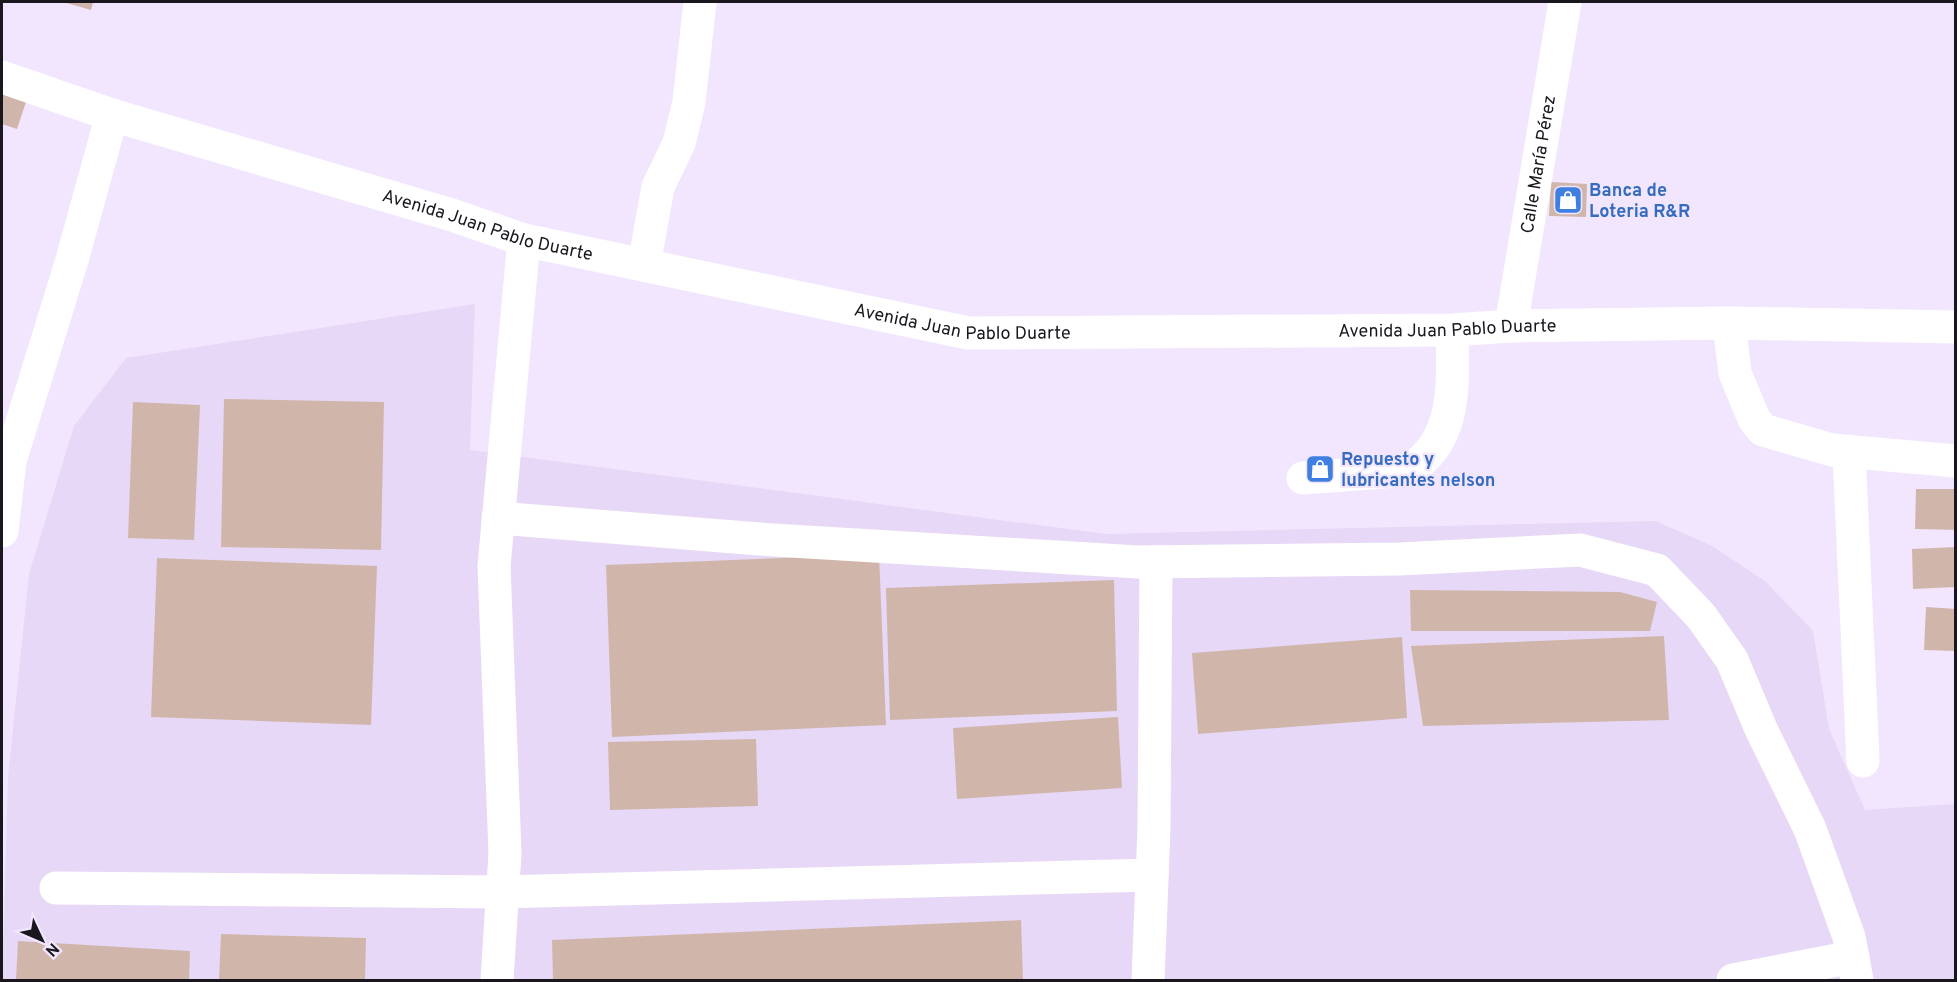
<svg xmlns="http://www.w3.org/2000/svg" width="1957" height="982" font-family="Overpass,sans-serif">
<rect width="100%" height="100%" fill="#f2e6ff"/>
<path fill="#e7d8f7" d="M475,304L470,450L1106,534L1656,521L1712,546L1765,581L1813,631L1829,729L1865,810L1955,804V980H2L8,777L29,574L74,426L126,358Z"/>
<g fill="#d0b6aa">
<path d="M63,2H93L91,10Z"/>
<path d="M2,93L28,96L17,129L2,124Z"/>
<path d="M1551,182L1587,184L1586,217L1549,216Z"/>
<path d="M224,399L384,402L381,550L221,547Z"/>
<path d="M133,402L200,405L194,540L128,538Z"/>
<path d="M1916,489H1956V530L1915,529Z"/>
<path d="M1956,547V587L1913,589L1912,549Z"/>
<path d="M879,554L886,725L612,737L606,565Z"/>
<path d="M157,558L377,566L371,725L151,717Z"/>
<path d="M1114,580L1117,711L890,720L886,588Z"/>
<path d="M1410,590L1620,592L1657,602L1650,631H1411Z"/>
<path d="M1926,607L1956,609V651L1924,650Z"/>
<path d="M1664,636L1669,720L1423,726L1411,646Z"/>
<path d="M1402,637L1407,718L1198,734L1192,653Z"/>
<path d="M1118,717L1122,788L957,799L953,728Z"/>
<path d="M756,739L758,806L610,810L608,742Z"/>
<path d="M1021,920L1023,980H553L552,940Z"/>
<path d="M221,934L366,938L365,980H219Z"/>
<path d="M18,941L190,951L189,980H16Z"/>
</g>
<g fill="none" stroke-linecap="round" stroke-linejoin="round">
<g stroke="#fff" stroke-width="33">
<path d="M644,265L658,187L679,143L689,102L700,2"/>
<path d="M1729,323L1735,373L1754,419L1763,430L1832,450L1956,461"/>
<path id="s1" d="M1511,326L1565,2"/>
<path d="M1849,453L1863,761"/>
<path d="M1303,478L1409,470C1458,440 1453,382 1452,330"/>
<path d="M498,518L759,539L1138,562L1399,559L1580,550L1657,570L1701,616L1732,660L1761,729L1810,829L1849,937L1857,980"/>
<path d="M2,531L10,461L72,260L112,115"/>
<path d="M56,888L503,892L1152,875"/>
<path d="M497,980L505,853L494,566L524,240"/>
<path d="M1148,980L1154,828L1156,562"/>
<path d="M1733,980L1853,957"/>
</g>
<path stroke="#fff" stroke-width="33" id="s2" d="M2,77L112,115L452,215L524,240L968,333L1452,330L1511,326L1729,323L1956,327"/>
</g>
<defs>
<g id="shop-square" transform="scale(1.5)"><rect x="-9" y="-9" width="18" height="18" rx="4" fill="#3f7fe0" stroke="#f2e6ff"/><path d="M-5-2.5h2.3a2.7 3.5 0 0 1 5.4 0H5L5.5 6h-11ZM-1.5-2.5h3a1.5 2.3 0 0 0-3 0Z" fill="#fff"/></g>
</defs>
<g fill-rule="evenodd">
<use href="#shop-square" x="1568" y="200"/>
<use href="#shop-square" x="1320" y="469"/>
</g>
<g text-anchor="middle" stroke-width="4.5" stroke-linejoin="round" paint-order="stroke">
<g font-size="18" fill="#1a161e" stroke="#f2e6ff">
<text dy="6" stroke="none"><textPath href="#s1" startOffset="164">Calle María Pérez</textPath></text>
<text dy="6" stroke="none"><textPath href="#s2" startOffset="508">Avenida Juan Pablo Duarte</textPath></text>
<text dy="6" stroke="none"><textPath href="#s2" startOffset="994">Avenida Juan Pablo Duarte</textPath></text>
<text dy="6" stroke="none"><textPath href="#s2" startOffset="1480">Avenida Juan Pablo Duarte</textPath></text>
</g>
<g font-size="18" font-weight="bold" fill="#366cbe" stroke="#f2e6ff" text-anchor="start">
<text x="1589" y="196">Banca de<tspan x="1589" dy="21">Loteria R&amp;R</tspan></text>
<text x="1341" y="465">Repuesto y<tspan x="1341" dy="21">lubricantes nelson</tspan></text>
</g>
</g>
<rect width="1957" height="982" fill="none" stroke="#1a161e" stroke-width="6"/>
<g transform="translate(42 940) rotate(134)" stroke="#f2e6ff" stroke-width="4.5" paint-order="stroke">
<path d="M0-4.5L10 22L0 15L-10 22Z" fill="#1a161e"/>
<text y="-9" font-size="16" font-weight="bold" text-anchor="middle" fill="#1a161e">N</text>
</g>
</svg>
